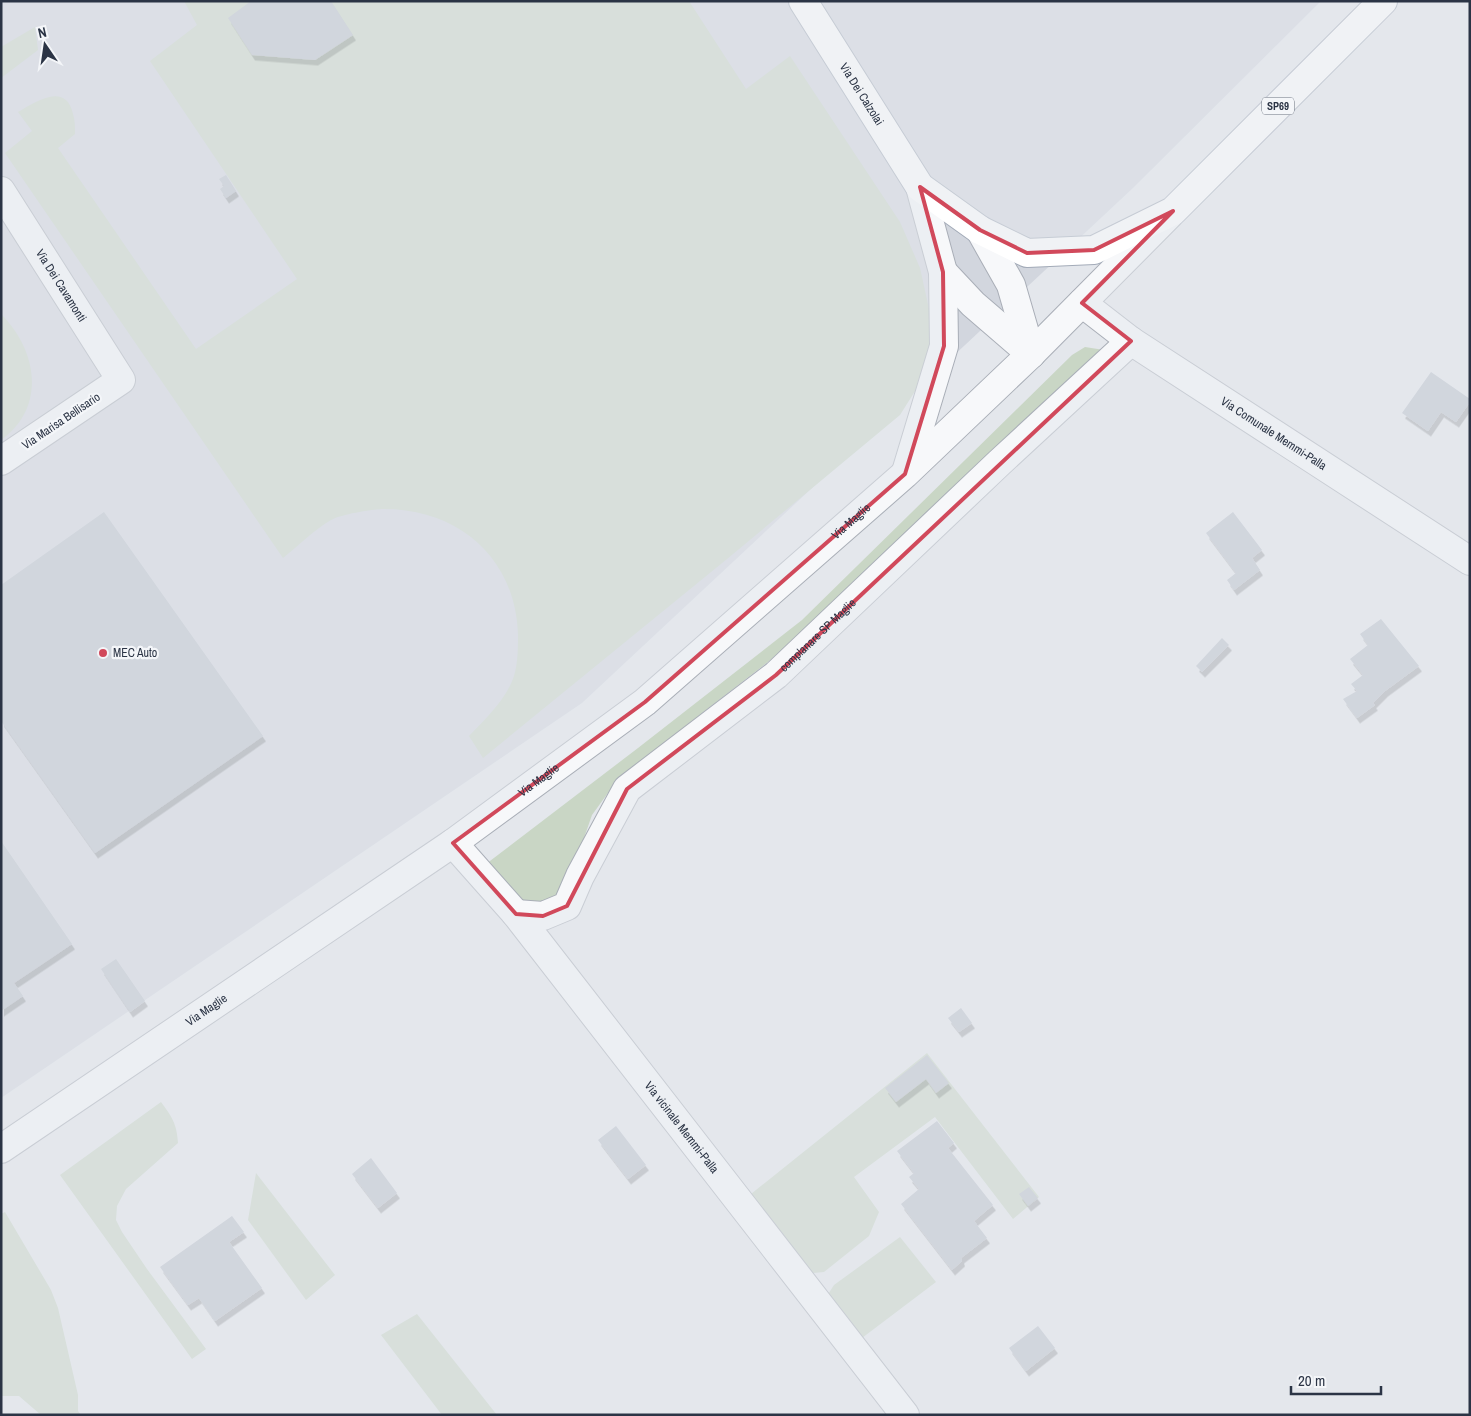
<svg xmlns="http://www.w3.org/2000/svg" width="1471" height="1416" font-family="'Archivo Narrow',sans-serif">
<defs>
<filter id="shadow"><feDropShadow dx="3" dy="5.5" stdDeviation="0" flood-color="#0004"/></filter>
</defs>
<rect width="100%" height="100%" fill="#e4e7ec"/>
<path fill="#d2d6de" d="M1,1H1321L1133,188L582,703L1,1098Z"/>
<g fill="#c9d6c5">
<path d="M184,1H689L746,89L790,56L900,222L920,268L929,309V349L917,388L900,415L727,559L483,758L469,736C486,718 506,700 514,676C518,663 518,648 518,635C516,558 458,508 382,509C369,510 342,514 331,520C315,529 297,547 283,558L5,153L32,131L18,112C35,102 66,81 73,114C75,120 75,127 75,134L58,148L196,349L297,279L150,61L197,25Z"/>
<path d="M35,27L38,50L1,78V47Z"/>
<path d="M1,314C37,350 47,407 1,440Z"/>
<path d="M1085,347L1104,350L795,641L634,766L613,786L592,815L564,895L539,904L523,901L486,864L638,748L802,620L1072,355Z"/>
<path d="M927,1053L1039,1197L1013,1219L935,1117L854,1177L879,1212L869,1236L824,1272L803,1274L746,1198Z"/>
<path d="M161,1102C172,1117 177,1124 178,1143L126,1189L117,1206L116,1220L122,1232L147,1269L206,1349L192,1359L60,1175Z"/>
<path d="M256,1173L335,1275L306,1300L248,1220Z"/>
<path d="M5,1212L51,1290L58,1308L78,1395V1411L81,1415H41L19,1396H1V1214Z"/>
<path d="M900,1237L936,1282L858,1341L825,1299L834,1285Z"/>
<path d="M417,1314L497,1415H442L381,1335Z"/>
</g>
<g fill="#bbc0ca" filter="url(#shadow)">
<path d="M251,1H331L353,35L315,60L252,55L228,18Z"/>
<path d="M226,175L236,191L226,198L220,189L224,186L219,179Z"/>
<path d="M1431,372L1470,399V402L1456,422L1441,412L1428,431L1402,413Z"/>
<path d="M104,512L263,736L95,853L1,721V585Z"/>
<path d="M1233,512L1262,550L1252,558L1260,570L1234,590L1227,580L1236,573L1206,533Z"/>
<path d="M1381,619L1419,666L1385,691L1373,703L1375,705L1357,718L1343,699L1357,691L1351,684L1363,675L1350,659L1368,645L1360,634Z"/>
<path d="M1222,638L1229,645L1202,672L1196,666Z"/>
<path d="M1,841L72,944L14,983L23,996L1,1011Z"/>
<path d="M116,959L145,1001L130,1012L101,969Z"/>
<path d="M961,1008L972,1023L959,1032L948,1018Z"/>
<path d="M927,1055L949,1083L936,1093L926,1079L896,1102L885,1088Z"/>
<path d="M937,1121L954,1143L948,1148L993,1205L974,1221L987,1238L961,1258L962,1261L952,1270L901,1204L919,1189L909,1177L914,1173L897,1151Z"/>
<path d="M616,1126L646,1165L628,1179L598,1140Z"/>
<path d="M371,1158L397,1193L378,1208L352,1174Z"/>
<path d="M1029,1187L1038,1198L1028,1206L1019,1194Z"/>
<path d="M232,1216L244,1232L229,1242L262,1288L215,1321L199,1298L188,1305L160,1267Z"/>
<path d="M1038,1326L1055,1348L1026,1371L1009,1348Z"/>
</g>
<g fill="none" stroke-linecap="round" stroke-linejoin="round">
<g stroke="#a9aeb7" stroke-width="30">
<g id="minor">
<path id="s1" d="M1,191L121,380L1,461"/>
<path d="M980,230L1011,285L1031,354"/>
<path d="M943,272L973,304L1031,354"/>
<path id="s2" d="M1082,303L1131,341L1470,561"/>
<path d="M906,472L944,346L943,272L920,187"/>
<path id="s3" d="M453,843L516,914L905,1415"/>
<path id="s4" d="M516,914L543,916L567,906L580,876L627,789L776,675L999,463L1131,341"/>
<path id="s5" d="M1,1149L453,843L645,702L905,474L1031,354L1170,214"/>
</g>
</g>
<g stroke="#a3abb8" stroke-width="30">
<g id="major">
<path id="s6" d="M803,1L920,187L980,230L1027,253L1094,250L1173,211L1383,1"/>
</g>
</g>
<use href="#minor" stroke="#f7f8fa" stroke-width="28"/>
<use href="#major" stroke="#fff" stroke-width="28"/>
</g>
<path d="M0 0H1471V1416H0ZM920,187L980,230L1027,253L1094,250L1173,211L1082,303L1131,341L776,675L627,789L567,906L543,916L516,914L453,843L645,702L905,474L944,346L943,272Z" fill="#e4e7ec" fill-opacity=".55" fill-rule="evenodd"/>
<path fill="none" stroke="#d1495b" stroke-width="4" stroke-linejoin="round" d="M920,187L980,230L1027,253L1094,250L1173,211L1082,303L1131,341L776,675L627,789L567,906L543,916L516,914L453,843L645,702L905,474L944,346L943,272Z"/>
<circle fill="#d1495b" stroke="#f4f6f9" stroke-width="2" cx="103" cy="653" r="5"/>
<g text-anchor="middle" stroke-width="4.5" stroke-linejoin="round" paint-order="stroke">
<rect fill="#f4f6f9" stroke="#676e7b" stroke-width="1" x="1262" y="97.5" width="32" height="17" rx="4"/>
<g font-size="11" font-weight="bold" fill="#2b3445">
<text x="1278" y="110">SP69</text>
</g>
<g font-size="12" fill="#2b3445" stroke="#f4f6f9">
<text dy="4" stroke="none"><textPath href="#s6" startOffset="110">Via Dei Calzolai</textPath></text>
<text dy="4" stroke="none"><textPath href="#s1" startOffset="112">Via Dei Cavamonti</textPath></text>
<text transform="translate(61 421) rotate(-34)" y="4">Via Marisa Bellisario</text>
<text dy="4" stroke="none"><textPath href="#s2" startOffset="232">Via Comunale Memmi-Palla</textPath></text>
<text dy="4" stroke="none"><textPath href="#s5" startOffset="1058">Via Maglie</textPath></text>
<text dy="4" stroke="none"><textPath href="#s4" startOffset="430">complanare SP Maglie</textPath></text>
<text dy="4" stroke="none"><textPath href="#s5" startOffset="652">Via Maglie</textPath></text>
<text dy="4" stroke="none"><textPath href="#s5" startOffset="248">Via Maglie</textPath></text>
<text dy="4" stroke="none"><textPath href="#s3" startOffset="365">Via vicinale Memmi-Palla</textPath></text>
</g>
<g font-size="12" fill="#2b3445" stroke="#f4f6f9" text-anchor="start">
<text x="113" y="657">MEC Auto</text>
</g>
</g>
<rect width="1471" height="1416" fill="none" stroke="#2b3445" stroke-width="5"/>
<g transform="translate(45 45) rotate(347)" stroke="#f4f6f9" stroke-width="4" paint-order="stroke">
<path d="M0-4L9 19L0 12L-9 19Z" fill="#2b3445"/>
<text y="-8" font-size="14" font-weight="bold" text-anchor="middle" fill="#2b3445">N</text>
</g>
<path d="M1291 1386v8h90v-8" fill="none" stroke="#2b3445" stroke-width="2.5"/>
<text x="1298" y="1386" font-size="15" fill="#2b3445" stroke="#f4f6f9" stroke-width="4" paint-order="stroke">20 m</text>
</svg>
